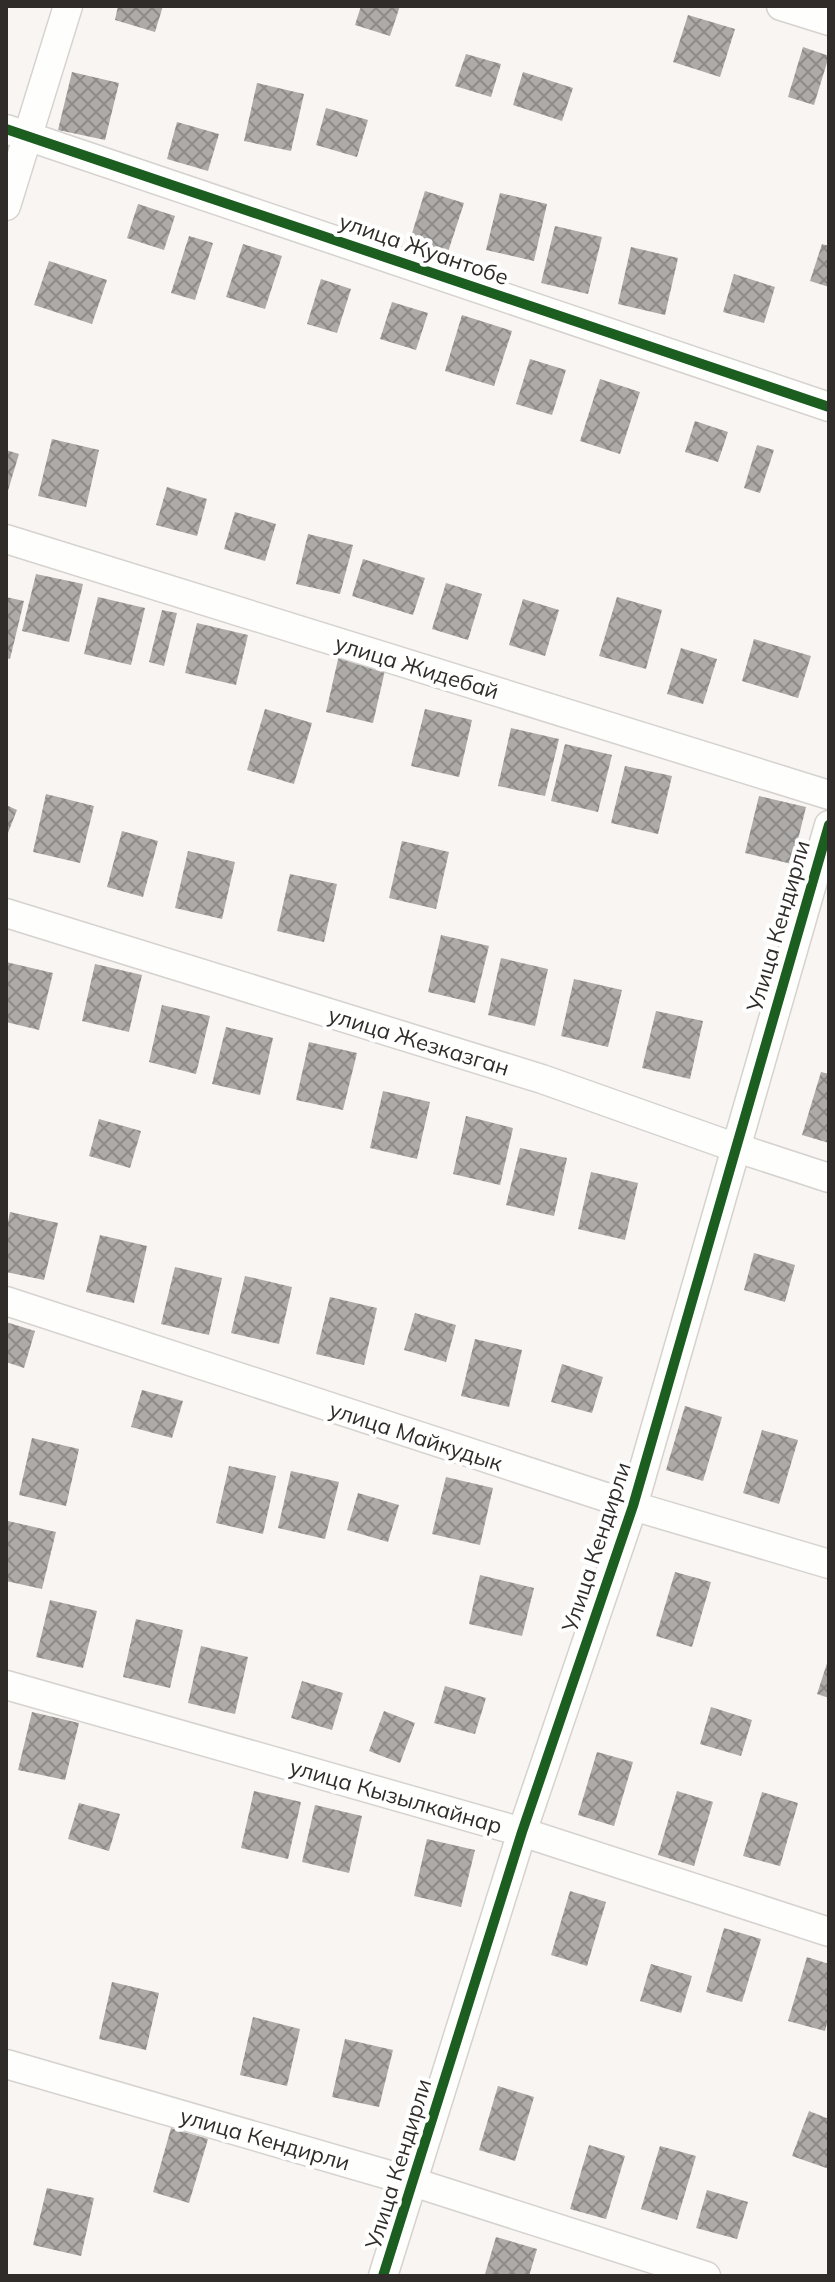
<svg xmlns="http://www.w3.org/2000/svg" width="835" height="2282" font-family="Mulish,sans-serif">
<defs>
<pattern id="building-cross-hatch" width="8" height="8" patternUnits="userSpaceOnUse" patternTransform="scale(2)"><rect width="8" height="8" fill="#adaaa8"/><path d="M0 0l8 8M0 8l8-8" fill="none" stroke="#8d8b89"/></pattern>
</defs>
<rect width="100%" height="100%" fill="#f9f5f2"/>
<g fill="url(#building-cross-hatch)">
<path d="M118,6H163L155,32L115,20Z"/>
<path d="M361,6H400L390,36L355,25Z"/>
<path d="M688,15L735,29L720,77L673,62Z"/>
<path d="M803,47L829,56L814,105L788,97Z"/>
<path d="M466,54L501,64L491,97L455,86Z"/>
<path d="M72,72L119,83L105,140L58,130Z"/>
<path d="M523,72L573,88L562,121L513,105Z"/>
<path d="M257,83L304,94L291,151L244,141Z"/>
<path d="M326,108L368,120L357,157L316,145Z"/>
<path d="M177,122L219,134L208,171L167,159Z"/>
<path d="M425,191L464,203L448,252L410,240Z"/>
<path d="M500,193L547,204L534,261L486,250Z"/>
<path d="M138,204L175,216L164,250L127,238Z"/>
<path d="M555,226L602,237L588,294L541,283Z"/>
<path d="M189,236L213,243L195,300L171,293Z"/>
<path d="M243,244L282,256L265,309L226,297Z"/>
<path d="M822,244L829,246V287L810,281Z"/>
<path d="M631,247L678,258L665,315L618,304Z"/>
<path d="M49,261L107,280L92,324L34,305Z"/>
<path d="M734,274L775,287L764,323L723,312Z"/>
<path d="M321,279L351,289L337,333L307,324Z"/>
<path d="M392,302L428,313L416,350L380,339Z"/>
<path d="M462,315L512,331L494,386L445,371Z"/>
<path d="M530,359L566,370L552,415L516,404Z"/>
<path d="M600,379L640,392L620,454L580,441Z"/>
<path d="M695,421L728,432L718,462L685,452Z"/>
<path d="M52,439L99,450L86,507L38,496Z"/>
<path d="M757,445L774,450L760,493L744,488Z"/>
<path d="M6,450L19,454L7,494H6Z"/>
<path d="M167,487L207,499L197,536L156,525Z"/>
<path d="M235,512L276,524L265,561L224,549Z"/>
<path d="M308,534L353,545L340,594L296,584Z"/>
<path d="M363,559L425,578L413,615L352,596Z"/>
<path d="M36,574L83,584L69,642L22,631Z"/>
<path d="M446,583L482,594L468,640L432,629Z"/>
<path d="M6,597L24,601L10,659L6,658Z"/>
<path d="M98,597L145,608L131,665L84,654Z"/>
<path d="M617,597L662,610L646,669L599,656Z"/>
<path d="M523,599L559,610L545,656L509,645Z"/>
<path d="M162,610L177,613L164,666L149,662Z"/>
<path d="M197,623L248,635L236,685L185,673Z"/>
<path d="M754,639L811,656L798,698L742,681Z"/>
<path d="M681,648L717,659L703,704L667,694Z"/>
<path d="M339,655L386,666L373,723L326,712Z"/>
<path d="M265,709L312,723L294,784L247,770Z"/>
<path d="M425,709L472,720L459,777L411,766Z"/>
<path d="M511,728L559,739L545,796L498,786Z"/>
<path d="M565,744L612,755L598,812L551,801Z"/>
<path d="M625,766L672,776L658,834L611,823Z"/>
<path d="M46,794L94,806L80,863L33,852Z"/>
<path d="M759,796L806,807L792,864L745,853Z"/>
<path d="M6,805L17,810L6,838Z"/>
<path d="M122,831L158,841L143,897L107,887Z"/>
<path d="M402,841L449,852L436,909L389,898Z"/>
<path d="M188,851L235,862L222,919L175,908Z"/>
<path d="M290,874L337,884L324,942L277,931Z"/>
<path d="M441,935L489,946L475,1003L428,992Z"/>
<path d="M501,958L548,969L535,1026L488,1015Z"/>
<path d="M6,962L53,973L39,1030L6,1022Z"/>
<path d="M95,964L142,975L129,1032L82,1021Z"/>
<path d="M574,979L622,990L608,1047L561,1036Z"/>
<path d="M162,1005L210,1016L196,1074L149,1062Z"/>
<path d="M656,1011L703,1021L690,1079L642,1068Z"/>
<path d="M226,1027L273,1038L260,1095L212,1084Z"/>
<path d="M309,1042L357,1053L343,1110L296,1100Z"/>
<path d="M821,1072L829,1074V1143L802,1135Z"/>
<path d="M383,1091L430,1102L417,1159L370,1148Z"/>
<path d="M466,1116L513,1128L500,1185L453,1174Z"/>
<path d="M99,1119L141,1131L130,1168L89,1156Z"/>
<path d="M520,1148L567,1158L554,1216L506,1205Z"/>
<path d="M591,1172L638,1183L625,1240L578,1229Z"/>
<path d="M10,1212L58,1223L44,1280L6,1272V1232Z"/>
<path d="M100,1235L147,1246L134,1303L86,1292Z"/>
<path d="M754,1253L795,1265L785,1302L744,1290Z"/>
<path d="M175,1267L222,1278L209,1335L161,1324Z"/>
<path d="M245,1276L292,1287L279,1344L231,1333Z"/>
<path d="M330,1297L377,1308L364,1365L316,1354Z"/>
<path d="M415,1313L456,1325L446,1362L404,1350Z"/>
<path d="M6,1322L35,1331L24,1368L6,1362Z"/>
<path d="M475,1339L522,1350L509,1407L461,1396Z"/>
<path d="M562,1364L603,1377L592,1413L551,1402Z"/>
<path d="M142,1390L183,1401L172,1438L131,1427Z"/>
<path d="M685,1406L722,1417L703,1481L666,1470Z"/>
<path d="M762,1430L798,1440L779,1504L743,1493Z"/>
<path d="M32,1438L79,1449L66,1506L19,1495Z"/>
<path d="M229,1466L276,1476L263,1534L216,1523Z"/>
<path d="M291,1471L339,1482L325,1539L278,1528Z"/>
<path d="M446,1477L493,1488L480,1545L432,1534Z"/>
<path d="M358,1493L399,1505L388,1542L347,1530Z"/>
<path d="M8,1521L56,1532L42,1589L6,1581Z"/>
<path d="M675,1572L711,1582L692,1647L656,1636Z"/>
<path d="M480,1575L534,1588L522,1636L469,1624Z"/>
<path d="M50,1600L97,1611L83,1668L36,1657Z"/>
<path d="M136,1619L183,1630L170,1688L123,1677Z"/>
<path d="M201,1646L248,1657L235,1714L188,1703Z"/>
<path d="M829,1657V1698L817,1694Z"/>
<path d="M302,1681L343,1693L332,1730L291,1718Z"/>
<path d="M445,1686L486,1698L475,1734L434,1723Z"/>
<path d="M711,1707L752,1720L741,1756L700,1744Z"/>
<path d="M384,1711L415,1723L400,1763L369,1751Z"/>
<path d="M32,1712L79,1723L65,1780L18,1770Z"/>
<path d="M597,1752L633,1762L614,1826L578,1815Z"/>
<path d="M254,1791L301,1802L288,1859L241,1848Z"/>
<path d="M677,1791L713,1802L694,1866L658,1855Z"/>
<path d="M762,1792L798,1803L780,1866L743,1856Z"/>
<path d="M79,1803L120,1814L109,1851L68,1839Z"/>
<path d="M315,1805L362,1816L349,1873L302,1862Z"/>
<path d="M427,1839L475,1850L461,1907L414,1896Z"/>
<path d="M570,1891L606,1902L587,1966L551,1955Z"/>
<path d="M724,1928L761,1939L742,2002L706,1992Z"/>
<path d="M807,1957L829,1964V2016L825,2031L788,2021Z"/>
<path d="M651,1964L692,1976L681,2013L640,2001Z"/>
<path d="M112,1982L159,1993L146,2050L99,2039Z"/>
<path d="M253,2017L300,2029L287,2086L240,2075Z"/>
<path d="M345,2039L393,2050L379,2107L332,2097Z"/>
<path d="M498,2086L534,2097L515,2161L479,2150Z"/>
<path d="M809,2111L829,2119V2169L792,2156Z"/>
<path d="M171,2128L208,2139L189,2203L153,2192Z"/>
<path d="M589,2145L625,2156L606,2219L570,2209Z"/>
<path d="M660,2146L696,2156L677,2220L641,2209Z"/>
<path d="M47,2188L94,2198L81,2256L33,2245Z"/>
<path d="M707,2190L748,2202L737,2239L696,2228Z"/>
<path d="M496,2237L537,2249L529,2276L485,2274Z"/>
</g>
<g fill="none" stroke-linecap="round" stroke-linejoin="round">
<g stroke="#d5d2cf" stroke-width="31">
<g id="street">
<path d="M781,6L829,21"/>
<path d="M6,129L829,407"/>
<path d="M6,206L68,6"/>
<path d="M6,539L829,795"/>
<path d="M6,913L542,1079L734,1147L829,1178"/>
<path d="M6,1301L633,1506L829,1564"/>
<path d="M6,1685L522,1832L829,1932"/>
<path d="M6,2064L413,2182L706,2276"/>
<path d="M383,2276L522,1832L633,1506L829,825"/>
</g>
</g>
<use href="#street" stroke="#fefefd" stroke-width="28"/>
<g stroke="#fff" stroke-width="15">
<g id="cycleway">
<path d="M6,129L829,407"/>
<path d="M383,2276L522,1832L633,1506L829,825"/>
</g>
</g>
<use href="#cycleway" stroke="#1b5e20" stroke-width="10"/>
</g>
<g text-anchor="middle" stroke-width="8" stroke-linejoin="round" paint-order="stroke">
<g font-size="22" fill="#2f2c2a" stroke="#fff">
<text transform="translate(424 249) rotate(19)" y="8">улица Жуантобе</text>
<text transform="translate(417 667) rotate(17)" y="8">улица Жидебай</text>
<text transform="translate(778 926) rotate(-74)" y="8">Улица Кендирли</text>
<text transform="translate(419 1041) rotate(17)" y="8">улица Жезказган</text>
<text transform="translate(416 1436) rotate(18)" y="8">улица Майкудык</text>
<text transform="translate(596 1547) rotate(-72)" y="8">Улица Кендирли</text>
<text transform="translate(396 1796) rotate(16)" y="8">улица Кызылкайнар</text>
<text transform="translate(265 2139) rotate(16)" y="8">улица Кендирли</text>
<text transform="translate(398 2164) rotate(-73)" y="8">Улица Кендирли</text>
</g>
</g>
<rect width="835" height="2282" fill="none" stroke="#2f2c2a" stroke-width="16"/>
</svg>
